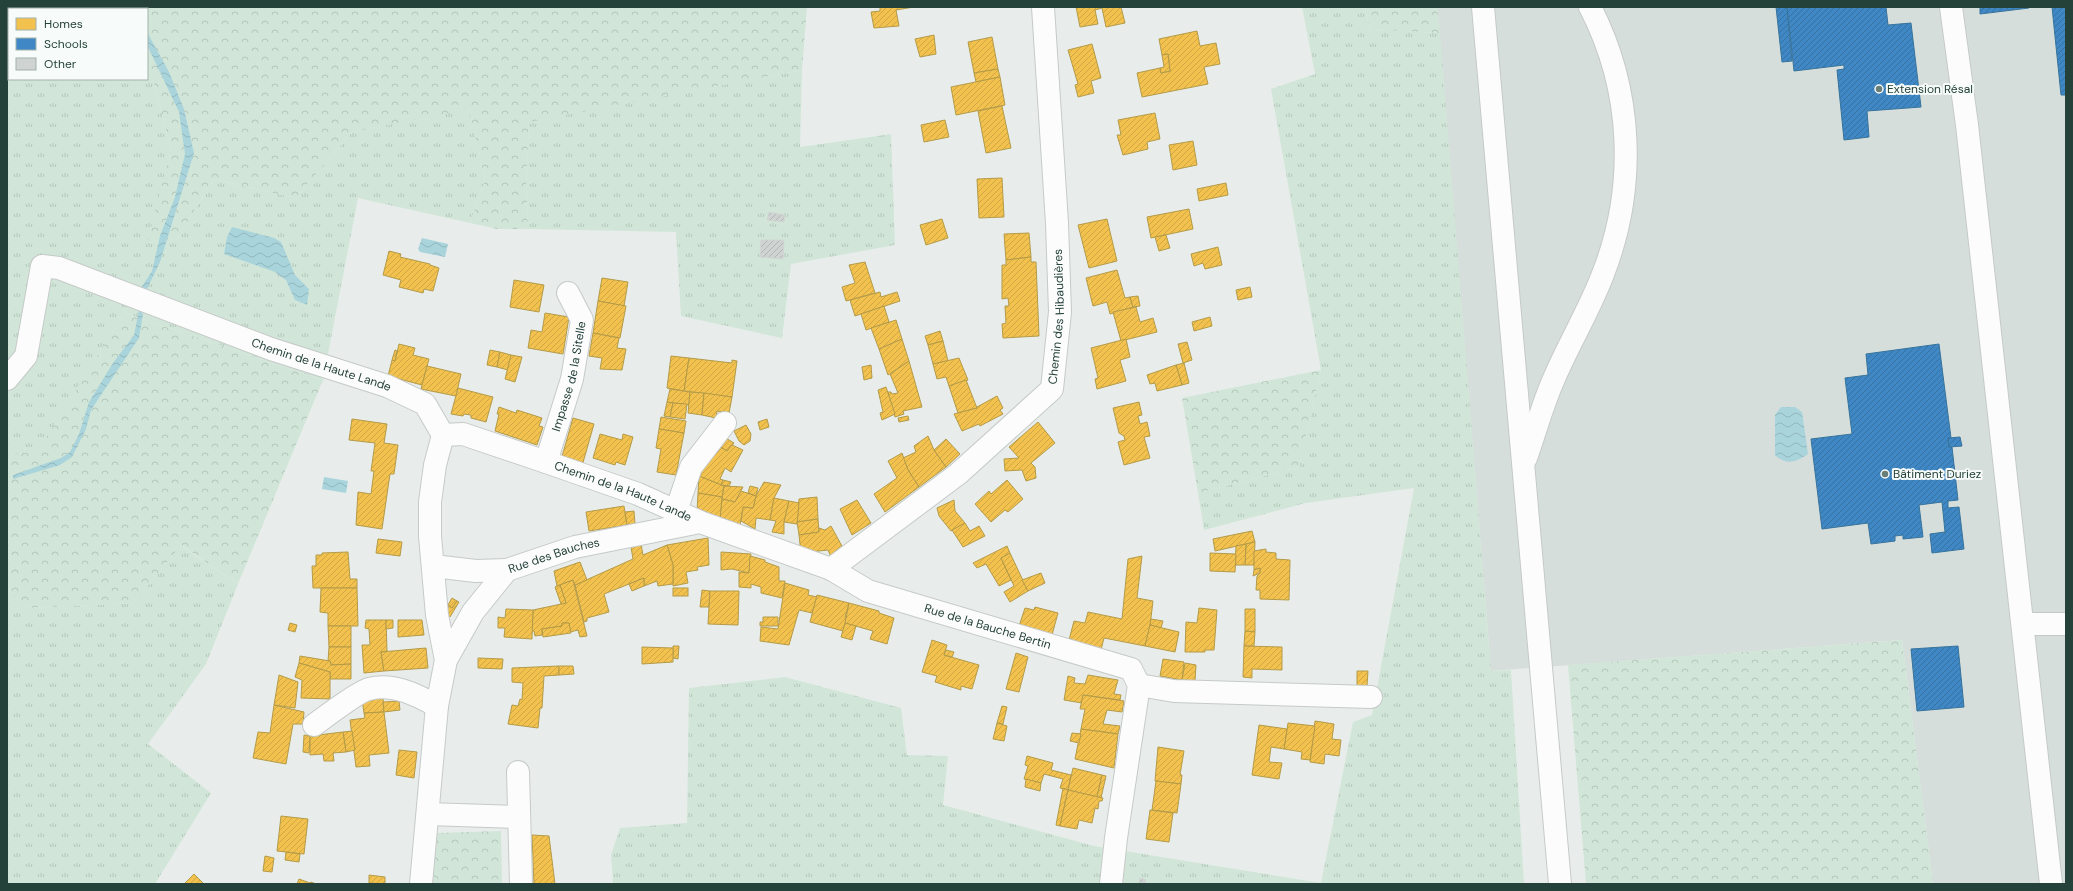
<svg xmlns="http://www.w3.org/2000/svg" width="2073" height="891" font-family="'DM Sans',sans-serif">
<defs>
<pattern id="grass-tufts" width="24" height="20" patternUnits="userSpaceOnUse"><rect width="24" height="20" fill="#d1e6d8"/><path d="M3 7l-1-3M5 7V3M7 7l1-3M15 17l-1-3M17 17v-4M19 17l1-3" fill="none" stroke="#b3c6ba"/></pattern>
<pattern id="forest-crowns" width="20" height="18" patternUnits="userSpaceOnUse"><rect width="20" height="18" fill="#d1e6d8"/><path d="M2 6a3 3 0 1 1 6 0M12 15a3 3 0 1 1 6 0" fill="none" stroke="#b3c6ba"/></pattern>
<pattern id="water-waves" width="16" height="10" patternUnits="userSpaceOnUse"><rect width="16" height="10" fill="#a9d4db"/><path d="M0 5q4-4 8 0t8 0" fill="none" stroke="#91b7bd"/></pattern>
<pattern id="homes-hatch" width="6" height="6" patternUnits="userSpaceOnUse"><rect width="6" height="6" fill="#f2c14e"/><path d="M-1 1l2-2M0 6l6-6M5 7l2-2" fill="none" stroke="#cfa745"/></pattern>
<pattern id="schools-hatch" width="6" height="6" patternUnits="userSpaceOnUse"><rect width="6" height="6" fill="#3f88c5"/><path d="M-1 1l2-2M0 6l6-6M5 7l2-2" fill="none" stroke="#3571a1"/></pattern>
<pattern id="building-hatch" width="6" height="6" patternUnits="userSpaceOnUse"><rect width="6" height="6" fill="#cfd4d2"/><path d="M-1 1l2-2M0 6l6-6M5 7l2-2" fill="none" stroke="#b2b7b5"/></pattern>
</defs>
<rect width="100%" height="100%" fill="#e8edeb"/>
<path fill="#d6dedb" d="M1437,7H2066V884H1933L1902,640L1491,671Z"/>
<g fill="url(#grass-tufts)">
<path d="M7,7H110L111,9H9V79H147V73L155,86L171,149L148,243L178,238L213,179L296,198L352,132L469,108L485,180L470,223L358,198L323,380L124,313L38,452L7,455Z"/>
<path d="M1302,7H1365L1369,29L1440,33L1491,671L1511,670L1524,884H613L611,855L620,828L687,823L689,688L785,677L901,708L907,755L948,756L943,805L1094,846L1321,883L1353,722L1372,715L1414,488L1306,503L1204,530L1198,493L1299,467L1321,370L1271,89L1315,74Z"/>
<path d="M802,70L800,147L891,134L895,245L791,264L782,338L681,316L676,232L528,229L526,183L529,121Z"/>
<path d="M180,545L238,584L206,664L148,744L211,793L155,884H7V588L26,608L134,603Z"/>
</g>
<g fill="url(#forest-crowns)">
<path d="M110,7H807L802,70L529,122L526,183L528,229H497L470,223L485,180L469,109L352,132L296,198L213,179L178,238L147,243L171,149L155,86L147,73V9H111Z"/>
<path d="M1365,7H1437L1440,33L1369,29Z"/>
<path d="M124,313L323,380L238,584L181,545L134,603L26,608L7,588V455L38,451Z"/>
<path d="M1321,370L1299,467L1198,493L1182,398Z"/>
<path d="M1902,640L1933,884H1586L1568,665Z"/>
<path d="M501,831L502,884H433L437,833Z"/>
</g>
<g fill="url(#water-waves)">
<path d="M147,32L169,72L184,109L194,153L160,262L146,291L141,288L152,271L160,236L175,197L185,154L179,112L147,45Z"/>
<path d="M232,227L274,238L281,242L295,275L309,289L307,305L295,300L286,280L275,272L224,254L227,237Z"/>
<path d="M422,238L448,244L445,257L420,252L418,249Z"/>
<path d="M139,310L143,314L139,338L91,410L86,429L72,457L60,465L13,479V475L61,458L70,452L79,434L89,402L113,363L134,335Z"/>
<path d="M1781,407H1795L1802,412L1808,454C1796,462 1787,466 1775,455V415Z"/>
<path d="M324,477L348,481L346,493L322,489Z"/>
</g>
<g fill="url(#homes-hatch)" stroke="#b49b48">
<path d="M880,7H914L896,10L899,26L874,28L871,12L880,11Z"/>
<path d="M1076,7H1121L1125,23L1106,27L1102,8L1095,10L1098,24L1080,27Z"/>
<path d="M1197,31L1200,46L1216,43L1220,64L1204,67L1208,84L1142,97L1137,73L1160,68L1161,73L1170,71L1168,54L1162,55L1159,39Z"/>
<path d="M934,35L936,54L920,57L915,39Z"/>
<path d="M992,37L998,69L974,73L968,42Z"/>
<path d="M1092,44L1101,78L1091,81L1094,93L1078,97L1075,85L1078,84L1068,50Z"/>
<path d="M1168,54L1170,71L1161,73L1160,68L1164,67L1162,55Z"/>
<path d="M998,69L1000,77L976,82L974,73Z"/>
<path d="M1000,77L1005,105L956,115L951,87Z"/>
<path d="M1002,106L1011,148L986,153L978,111Z"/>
<path d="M1155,113L1160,139L1147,142L1148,149L1123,155L1117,135H1121L1118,120Z"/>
<path d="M945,120L949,137L924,142L921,125Z"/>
<path d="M1193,141L1197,165L1173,170L1169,145Z"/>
<path d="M1002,178L1004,217L979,218L977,179Z"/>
<path d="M1226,183L1228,195L1199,201L1197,189Z"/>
<path d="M1189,209L1193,229L1151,238L1147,217Z"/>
<path d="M942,219L948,238L926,245L920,225Z"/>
<path d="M1107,219L1117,261L1089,268L1078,225Z"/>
<path d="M1029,233L1031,257L1006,260L1004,234Z"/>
<path d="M1166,235L1170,248L1159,251L1155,237Z"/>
<path d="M1218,247L1222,265L1205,269L1203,263L1194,266L1191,254Z"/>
<path d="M389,251L401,254L400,257L430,264V265L439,268L433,291L424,289L423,293L399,287L401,280L383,275Z"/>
<path d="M1031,257V262H1036L1039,336L1003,338L1002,324L1006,323L1005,306H1009L1008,298L1002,299V265H1006V260Z"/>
<path d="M865,262L875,293L846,301L842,287L855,283L849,265Z"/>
<path d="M1117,270L1125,298L1130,297L1133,307L1110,314L1107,302L1093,306L1086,278Z"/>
<path d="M602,278L628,282L624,306L598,301Z"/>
<path d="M514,280L544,285L539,312L510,307Z"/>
<path d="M1250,287L1252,297L1238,300L1236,290Z"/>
<path d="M880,292L881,297L897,292L900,301L855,316L850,300Z"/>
<path d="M1138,296L1140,306L1133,307L1130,297Z"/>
<path d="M598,301L626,306L620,338L593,333Z"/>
<path d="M884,306L889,322L866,330L861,314Z"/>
<path d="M1136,307L1140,322L1153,318L1157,332L1121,341L1113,312Z"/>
<path d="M545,313L569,317L563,354L528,348L531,330L542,332Z"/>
<path d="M1210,317L1212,326L1194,331L1192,322Z"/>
<path d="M896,320L902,339L879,349L871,328Z"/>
<path d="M940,331L943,341L928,345L925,336Z"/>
<path d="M593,333L619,338L617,348L626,349L622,370L600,369L602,358L589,356Z"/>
<path d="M902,339L909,361L888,375L879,349Z"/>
<path d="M1126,339L1130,357L1120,360L1126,381L1097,389L1095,379L1098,378L1091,348Z"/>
<path d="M943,341L948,361L933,364L928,345Z"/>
<path d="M1187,342L1192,360L1183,363L1178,344Z"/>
<path d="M399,344L415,348L413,355L429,359L422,385L388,376L392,360L395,361Z"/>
<path d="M395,350L397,351L395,361L392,360Z"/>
<path d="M490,350L500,352L497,367L487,365Z"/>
<path d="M500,352L511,355L508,370L497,367Z"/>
<path d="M511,355L522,357L515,382L505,379Z"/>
<path d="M671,356L689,358L684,391L667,388Z"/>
<path d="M689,358L732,363V360L737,361L732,397L684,391Z"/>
<path d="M959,358L968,380L949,386L946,377L937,379L933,364Z"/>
<path d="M909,361L922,407L903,411L904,414L895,417L888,392H891L892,394L898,393L890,374Z"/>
<path d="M1184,363L1189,383L1182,385L1176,365Z"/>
<path d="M871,365L872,378L864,380L862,367Z"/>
<path d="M1176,365L1182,385L1157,391L1155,383L1150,384L1147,375Z"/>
<path d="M427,366L461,374L456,396L421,389Z"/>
<path d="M966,380L977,408L958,413L949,386Z"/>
<path d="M886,387L895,414L882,420L880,413L883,412L878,390Z"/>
<path d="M458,388L493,397L486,422L471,418V415L464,414L463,416L451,414Z"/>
<path d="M670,389L690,392L689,405L667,402Z"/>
<path d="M690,392L704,393L702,415L688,413Z"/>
<path d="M704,393L732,397L729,413L717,411L716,418L702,415Z"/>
<path d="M997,396L1003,408L1000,410L1003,414L980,426L979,424L962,431L954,414L977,408V407Z"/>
<path d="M667,402L673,403L670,417L664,416Z"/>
<path d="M1139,402L1142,415L1138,416L1140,424L1147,422L1150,436L1144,437L1150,458L1124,465L1118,442L1125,440L1124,436L1119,433L1113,408Z"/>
<path d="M673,403L687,404L685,419L670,417Z"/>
<path d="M499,407L516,413L517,410L542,418L539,426L543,427L537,445L495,431L499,414H497Z"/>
<path d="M908,416L909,420L899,422L898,418Z"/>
<path d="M661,417L686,421L684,433L659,429Z"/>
<path d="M573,418L594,424L582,466L561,460Z"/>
<path d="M352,419L387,424L384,443L398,445L394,474H390L382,529L356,525L358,492L371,494L374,471H371L375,443L349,440Z"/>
<path d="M767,419L769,427L760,430L758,422Z"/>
<path d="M1038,422L1055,443L1031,463L1035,467L1036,478L1026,481L1022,470L1005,471L1004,459L1019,458L1009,447Z"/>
<path d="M746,425L751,434L750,441L744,445L739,441L734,431Z"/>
<path d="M659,429L684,433L676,475L657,472L661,449L656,448Z"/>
<path d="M600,434L622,440L623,434L633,437L625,465L616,462L615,465L593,458Z"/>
<path d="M928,436L934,450L946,467L919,487L908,470L903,458L916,452L914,446Z"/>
<path d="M724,437L734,443L727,451L717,445Z"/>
<path d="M946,439L960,454L946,467L934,450Z"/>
<path d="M717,445L727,451L732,445L743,450L731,472L725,468L720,479L723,480L721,485L699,476L708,458Z"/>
<path d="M902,453L908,470L919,487L885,512L874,494L897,478L888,461Z"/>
<path d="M699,476L724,486L722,497L698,493Z"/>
<path d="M723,480L731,482L729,486L721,485Z"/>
<path d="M1007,480L1023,499L1008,512L1005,510L991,522L975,504L989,491L991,494Z"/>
<path d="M764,482L781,485L774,498L770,520L756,518L755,529L741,521L743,507L753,508L756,496Z"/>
<path d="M724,486L743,487L735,502L722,499Z"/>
<path d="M750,486L758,488L756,496L748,493Z"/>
<path d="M741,491L756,496L753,508L743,507L740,525L720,517L722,499L735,502Z"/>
<path d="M698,493L722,497L720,519L697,512Z"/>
<path d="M817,497L818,519L797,522L799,499Z"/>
<path d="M774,498L789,501L784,522V534L772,532L776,521L770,520Z"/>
<path d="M857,500L871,523L852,535L840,509Z"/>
<path d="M954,500L955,511L965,523L951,531L939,516L937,508Z"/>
<path d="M789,501L799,503L797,524L784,522Z"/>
<path d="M624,506L627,525L589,531L586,512Z"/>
<path d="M634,511L635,524L627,525L625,512Z"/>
<path d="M818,519L819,532L799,535L797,522Z"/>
<path d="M965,523L970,531L979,526L985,536L963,547L952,530Z"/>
<path d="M831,526L843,548L831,557L828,550L801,553L799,535L819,532V528L825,530Z"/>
<path d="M1252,531L1255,542L1215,551L1213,539Z"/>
<path d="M708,538L709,565L697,567L698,570L686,572L688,583L673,586V565L667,545Z"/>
<path d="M378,539L402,542L400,556L376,553Z"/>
<path d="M1255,542L1254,565H1245L1246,544Z"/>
<path d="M641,544L643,555L667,545L673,565V584L658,586L657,581L644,586V578L604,594L609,612L587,618V621L584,622L575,585L633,559L631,547Z"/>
<path d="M1246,544L1245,565H1235L1236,546Z"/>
<path d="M1007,546L1010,553L1001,558L1011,580L999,586L986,564L977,568L973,563Z"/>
<path d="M1266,549V552L1276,553V559L1290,560L1289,600L1260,599V590H1256L1257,576L1260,573V568L1254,570V551Z"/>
<path d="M348,552L350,579H357V588H313L312,566H316V555H322V553Z"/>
<path d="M721,552L751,554L749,573L732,569L721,570Z"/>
<path d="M1010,553L1028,591L1010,602L1004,592L1014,586L1001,558Z"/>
<path d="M1210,553L1236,554L1235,572L1210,571Z"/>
<path d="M750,556L765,560V562L779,567V581H785L782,598L761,593V587L751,584V588L739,587V572L749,573Z"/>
<path d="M1142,556L1137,598L1153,601L1150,626L1145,646L1104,638L1101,650L1069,640L1074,621L1085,623L1088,612L1122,619L1128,559Z"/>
<path d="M580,562L587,580L575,585L573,580L557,586L554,571Z"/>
<path d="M1260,568V573L1253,576L1254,570Z"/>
<path d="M1041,573L1045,583L1028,591L1022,580Z"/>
<path d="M644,578V586L632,591L629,584Z"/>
<path d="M573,580L587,636L580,637L578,630L570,632L569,623H562V626L542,629V635L535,636L534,631H532L533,610L566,603L560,585Z"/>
<path d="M785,583L809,590L808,595L817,597L812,613L799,610L789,645L760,641L761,627L778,629Z"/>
<path d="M560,585L566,603L561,604L555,587Z"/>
<path d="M321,588H357L358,626H328V613L320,612Z"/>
<rect x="673" y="588" width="15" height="8"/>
<path d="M702,590L710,591L709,607H700Z"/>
<path d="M710,591H739L738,625L708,624Z"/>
<path d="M817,595L849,603L845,618H847L843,631L810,622Z"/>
<path d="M452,598L457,601L452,608L448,605Z"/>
<path d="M457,601L459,602L450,617L445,613L449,606L452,608Z"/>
<path d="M849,603L879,611V613L894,618L887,644L870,639L873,631L845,623Z"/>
<path d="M1035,607L1058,613L1052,635L1019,626L1025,608L1034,610Z"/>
<path d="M1199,608L1217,610L1214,650H1205V652H1185L1186,622L1197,623Z"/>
<path d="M506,609L533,610L532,639L504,637L505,628H498V617L505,618Z"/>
<path d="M1245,609H1255V632L1245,631Z"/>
<path d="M763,617H778V626H760V622H763Z"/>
<path d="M1151,619L1163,621L1161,628L1150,625Z"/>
<path d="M366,620H386L387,651L381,652L384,671L364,673L362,645H370L369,629L365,628Z"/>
<path d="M386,620H393V628L386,629Z"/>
<path d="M398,620H422L424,635L398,637Z"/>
<path d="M290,623L297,625L295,632L288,630Z"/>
<path d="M562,623H569L571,633L543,637L542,629L562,626Z"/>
<path d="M845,623L856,626L852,640L841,637Z"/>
<path d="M1150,625L1179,632L1175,652L1145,646Z"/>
<path d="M328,626H351V647H329Z"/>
<path d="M1245,631L1255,632L1254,646H1244Z"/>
<path d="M932,640L947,645L944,655L979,665L972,689L961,686V690L935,682L937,676L922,672Z"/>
<path d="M673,646H679L678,659L673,658Z"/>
<path d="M1244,646L1282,647V670L1252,669V678L1243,677Z"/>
<path d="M329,647H351V664L331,665L330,661H328Z"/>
<path d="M642,647L673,648V662L642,664Z"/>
<path d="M426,648L428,668L384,671L381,652Z"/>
<path d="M946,650L954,652L952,657L944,655Z"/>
<path d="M1016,653L1028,657L1019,692L1006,689Z"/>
<path d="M300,656L330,661L331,665L351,664V679H330V672L299,663Z"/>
<path d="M478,658L503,659L502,669L478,668Z"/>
<path d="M1163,659L1184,662L1182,680L1160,676Z"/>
<path d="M299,663L330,672V699L301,698L302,680L295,677Z"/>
<path d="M1185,663L1196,665L1195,681L1182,680Z"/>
<path d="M559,666V675L544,676L542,708H540L538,728L508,724L512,705L518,706L520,699L522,700L523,683L512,682V668Z"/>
<path d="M559,666H573L574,674L559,675Z"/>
<path d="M1357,671H1368L1367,686H1357Z"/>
<path d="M279,675L298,682L295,708L274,705Z"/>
<path d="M1088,675L1118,680L1114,694L1121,695L1120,700L1083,695L1082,703L1064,700L1068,676L1075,678L1074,683L1085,684Z"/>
<path d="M1083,695L1124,701L1122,712L1107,710L1103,724L1120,726L1118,734L1081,729L1085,709H1080Z"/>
<path d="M383,698L384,712L364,713L362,700Z"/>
<path d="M399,701L400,710L384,712L383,702Z"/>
<path d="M274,705L304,712L303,724H293L286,764L253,758L258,732L270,733Z"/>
<path d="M1002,706L1007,707L1003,724L997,723Z"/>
<path d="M384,712L389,753L369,755L370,766L356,767L350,720L365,718L364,713Z"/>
<path d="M1315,721L1334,724L1332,739L1341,740L1339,756L1325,754L1324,764L1310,762Z"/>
<path d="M997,723L1007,726L1004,741L993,739Z"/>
<path d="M1288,723L1315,726L1310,760L1301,759L1302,752L1284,749Z"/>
<path d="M1259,725L1287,729L1284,749L1271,747L1269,762L1282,763L1279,779L1252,775Z"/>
<path d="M1081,729L1118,734L1114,768L1075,759Z"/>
<path d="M352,731L355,750L346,752L343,732Z"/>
<path d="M343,732L346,752L333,753L334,761H324L323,754L310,755V736Z"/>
<path d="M1072,733L1081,734L1079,743L1070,741Z"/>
<path d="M304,735L310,736L309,753L303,752Z"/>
<path d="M1158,747L1184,751L1180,775H1182L1181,784L1155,781Z"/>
<path d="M399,750L417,752L414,778L396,775Z"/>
<path d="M1027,756L1053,763L1051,770L1071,775L1068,790L1060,788L1063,779L1044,774L1041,783L1024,779L1028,766L1025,765Z"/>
<path d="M1073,768L1102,775L1097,797L1068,790Z"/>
<path d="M1102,775L1106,776L1101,798L1097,797Z"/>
<path d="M1026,779L1041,783L1040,791L1025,787Z"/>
<path d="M1156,781L1181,784L1177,813L1152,810Z"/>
<path d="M1063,788L1068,790L1060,826L1056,825Z"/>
<path d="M1068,790L1103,798L1102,801H1099L1098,809L1095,808L1092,823L1079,820L1077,829L1060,826Z"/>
<path d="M1150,810L1173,813L1169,842L1146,839Z"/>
<path d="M281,816L308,819L304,854L277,851Z"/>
<path d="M532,835L549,836L555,884H534Z"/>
<path d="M286,852L300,854L299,862L285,860Z"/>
<path d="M265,856L274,858L272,872L263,871Z"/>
<path d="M194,874L204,884H184Z"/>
<path d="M369,875L385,877V884L369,883Z"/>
<path d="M299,879L310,883L311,882L316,884H297Z"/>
</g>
<g fill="url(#schools-hatch)" stroke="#37739b">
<path d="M1776,7H1787L1792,61L1782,62Z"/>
<path d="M1787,7H1886L1888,25L1911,23L1921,107L1867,111L1869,137L1844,140L1837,70L1844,69V65L1794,71Z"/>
<path d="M1980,7H2029V8L1980,14Z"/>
<path d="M2052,7H2066V95H2061Z"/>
<path d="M1939,344L1951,438H1948L1949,447H1952L1958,500L1948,501V508L1959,507L1964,549L1932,553L1930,534L1945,532L1942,502L1919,505L1923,537L1903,539V535L1895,536V541L1871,544L1868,523L1822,529L1811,439L1852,434L1845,378L1868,375L1866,354Z"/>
<path d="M1960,437L1962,446L1949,447L1948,438Z"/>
<path d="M1958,646L1964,707L1917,711L1911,649Z"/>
</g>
<g fill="url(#building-hatch)" stroke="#d1d6d4">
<path d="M769,212L785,215L784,222L767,220Z"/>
<path d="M761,240H784L783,259L760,257Z"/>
<path d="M1140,878L1146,880L1145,884H1139Z"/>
</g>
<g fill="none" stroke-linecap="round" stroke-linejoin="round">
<g stroke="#c5cac8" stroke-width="24">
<g id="minor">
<path d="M1483,7L1560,884"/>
<path d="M1951,7L1967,125L2051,884"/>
<path id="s1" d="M7,379L26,356L42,266L59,268L271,349L387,386L425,404L443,435"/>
<path id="s2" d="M443,435L463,434L546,462L638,494L700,522"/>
<path d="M443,435L435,465L430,502V536L437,615L446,660"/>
<path d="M1526,458C1535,433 1542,406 1553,381C1568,345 1589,311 1603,274C1637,187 1633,90 1590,7"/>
<path id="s3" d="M546,462L572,379L582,320L568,293"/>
<path d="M676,511L691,467L725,423"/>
<path d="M433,566L476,571L507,570"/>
<path id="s4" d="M831,569L958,474L1052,389L1060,312L1057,223L1043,7"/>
<path d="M2023,624H2066"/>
<path d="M1139,685L1174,691L1371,697"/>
<path d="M314,725C325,717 359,691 369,689C393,683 415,694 437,706"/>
<path d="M518,772L521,884"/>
<path d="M428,814L519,817"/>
<path id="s5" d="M421,884L437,706L446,660L473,612L507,570L575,547L700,522L831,569L868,591L1131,669L1139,685L1116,838L1111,884"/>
</g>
</g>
<use href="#minor" stroke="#fcfcfc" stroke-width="22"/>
</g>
<g fill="#697e78" stroke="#f7fbf9" stroke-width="1.5">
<circle cx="1879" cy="89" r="4"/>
<circle cx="1885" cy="474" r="4"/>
</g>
<g text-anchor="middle" stroke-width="4" stroke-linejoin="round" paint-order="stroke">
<g font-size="12" fill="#24423a" stroke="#f7fbf9" text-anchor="start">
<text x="1887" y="93">Extension Résal</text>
<text x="1893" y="478">Bâtiment Duriez</text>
</g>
<g font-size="12" fill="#24423a" stroke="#f7fbf9">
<text dy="4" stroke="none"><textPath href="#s4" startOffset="358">Chemin des Hibaudières</textPath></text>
<text dy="4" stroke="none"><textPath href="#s1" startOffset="418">Chemin de la Haute Lande</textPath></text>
<text dy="4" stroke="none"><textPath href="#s3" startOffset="89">Impasse de la Sitelle</textPath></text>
<text dy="4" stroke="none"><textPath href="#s2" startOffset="190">Chemin de la Haute Lande</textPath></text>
<text dy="4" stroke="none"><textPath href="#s5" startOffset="384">Rue des Bauches</textPath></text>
<text dy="4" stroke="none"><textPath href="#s5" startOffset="841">Rue de la Bauche Bertin</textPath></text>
</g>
</g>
<rect width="2073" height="891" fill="none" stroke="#24423a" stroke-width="16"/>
<rect x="8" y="8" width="140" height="72" fill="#f7fbf9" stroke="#a3b1ad"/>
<rect x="16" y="18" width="20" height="12" fill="#f2c14e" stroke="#a3b1ad"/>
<text x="44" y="28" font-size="12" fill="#24423a">Homes</text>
<rect x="16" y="38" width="20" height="12" fill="#3f88c5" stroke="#a3b1ad"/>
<text x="44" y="48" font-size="12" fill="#24423a">Schools</text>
<rect x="16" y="58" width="20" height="12" fill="#cfd4d2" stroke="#a3b1ad"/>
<text x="44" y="68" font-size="12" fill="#24423a">Other</text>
</svg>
